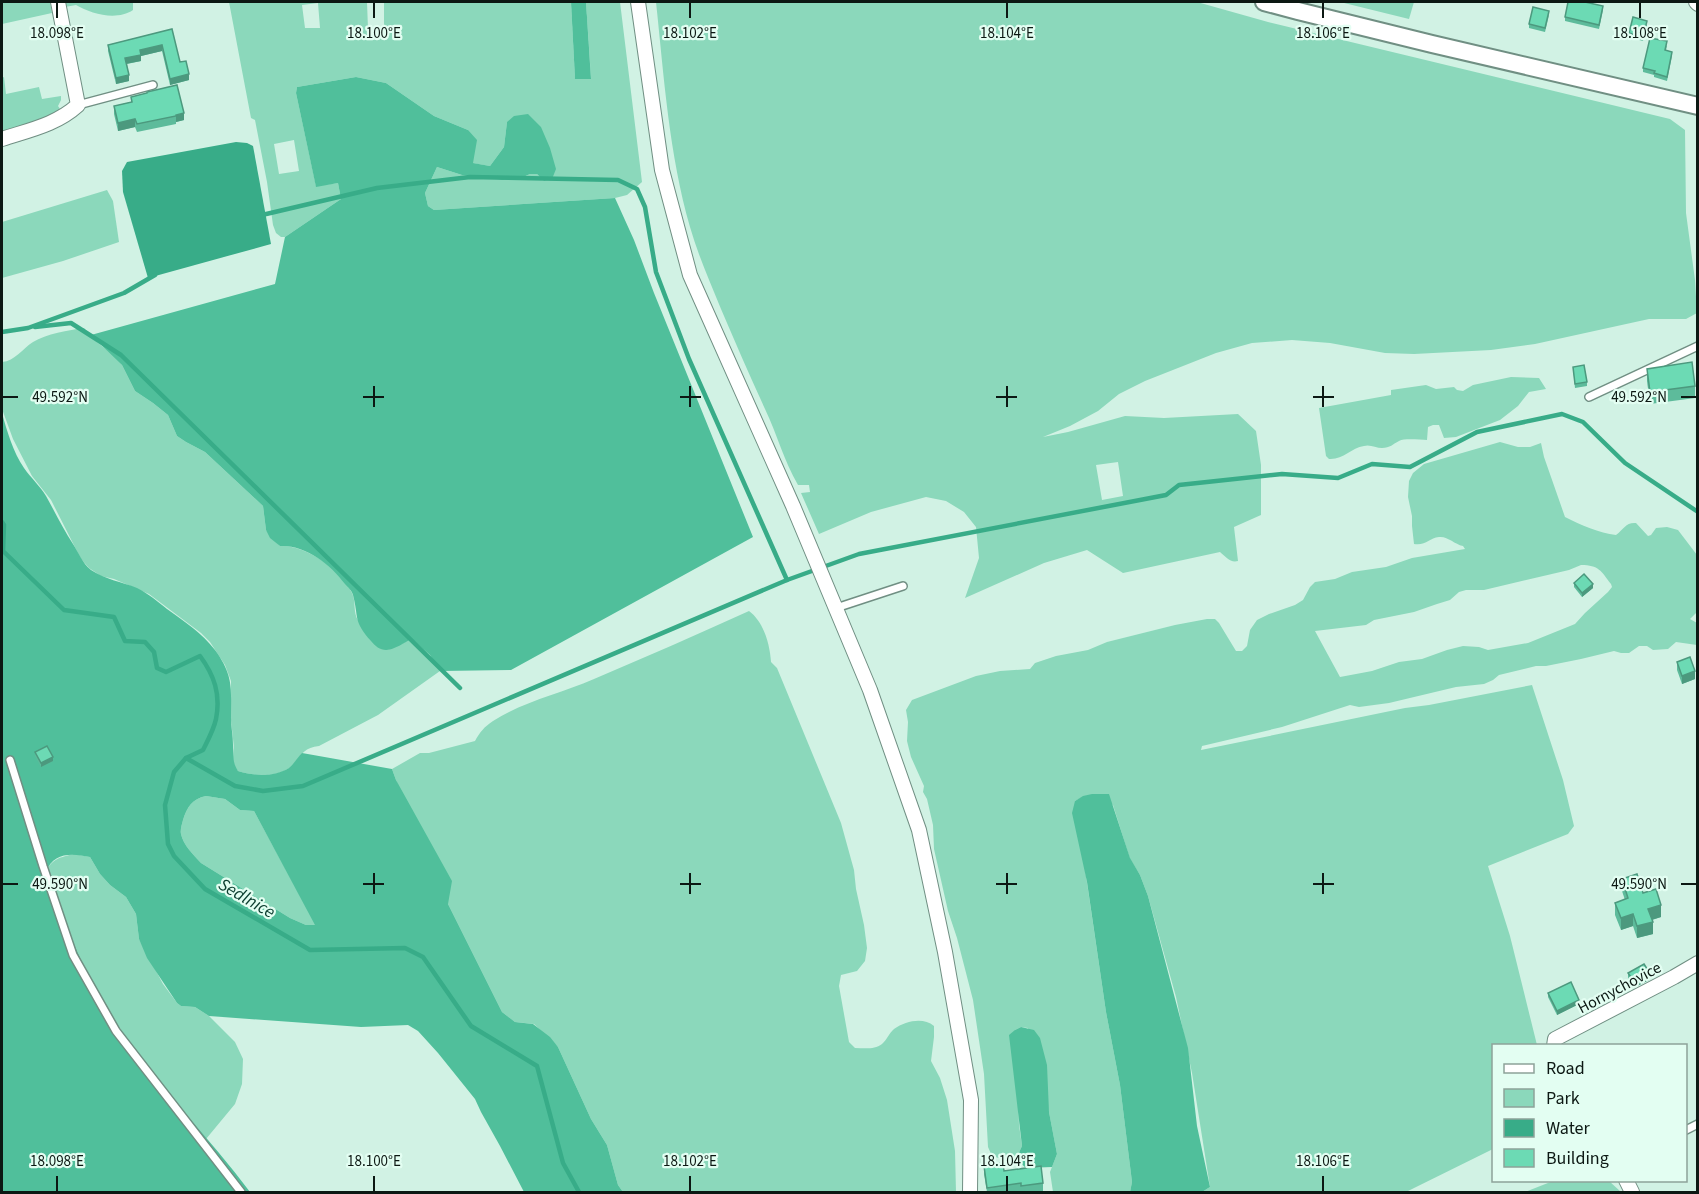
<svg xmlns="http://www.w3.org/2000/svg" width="1699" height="1194" font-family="'Source Sans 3',sans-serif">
<rect width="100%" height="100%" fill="#d1f2e4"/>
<g fill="#8bd8bb" fill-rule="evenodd">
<path d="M2,2H50L52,13L2,24Z"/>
<path d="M64,2H133V10C117,21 91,14 76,5L65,7Z"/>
<path d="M229,2H367L368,29H384V2H571L575,79L591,78L586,2H620L642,182L627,195L615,198L434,210L428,206L425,193L437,167L462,175L502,180L519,179L530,174H537L544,181L552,179L507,122L504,147L490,166L472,163L468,130L434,116L386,83L356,77L297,87L296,93L316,186L338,183L341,199L285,237H281L276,233L273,225L267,182L255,120L251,118ZM318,3L320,28H305L302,5ZM294,140L299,171L279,174L274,144Z"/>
<path d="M656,2H1197L1268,22L1670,119L1685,130L1686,213L1695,280L1697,313L1686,319H1649L1535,344L1491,350L1414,354L1385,353L1330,343L1292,340L1252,343L1216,353L1145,381L1119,394L1098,411L1070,426L1043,437L1068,432L1125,416L1164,418L1238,414L1256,431L1261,465V515L1234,527L1238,561C1230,563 1226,557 1220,552L1123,573L1087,550L1044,563L965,598L979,558L976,527L964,512L946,501L926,497L871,512L819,534L801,493L810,492L809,485H798C784,461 777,434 765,409C750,376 735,342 721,309C710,282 698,255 690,227C669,154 664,77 656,2ZM1118,462L1123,496L1102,500L1096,465Z"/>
<path d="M1340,2H1414L1409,19Z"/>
<path d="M4,77L6,94L39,87L42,99L61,96V100L58,106L62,112L2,136V78Z"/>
<path d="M107,190L113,201L119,242L63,261L2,278V222Z"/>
<path d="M84,328L93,339L111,353L122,365L135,391L153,403L168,415L177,436L186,442L205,452L263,506L266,530L280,546C306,545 341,569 352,593C356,601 353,613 358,620C365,631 378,641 388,650L412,639L430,655L440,671L378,715L319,746C305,747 301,755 293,765C281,778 253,776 238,771L233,765V757L234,748L231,720V681L225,665L210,642L201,633L149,594L114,579L101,576L89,568L81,559L51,500L32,476L13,439L2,409V362C15,361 22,349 33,342C46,334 69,330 84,328Z"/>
<path d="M1511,377L1539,378L1546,389L1529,392L1518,406L1500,420L1456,437L1444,438L1439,425H1433L1428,427L1427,440C1420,440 1405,438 1399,441C1393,444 1390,448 1382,448C1376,448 1370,444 1364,446C1351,448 1343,460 1329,459L1326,456L1319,408L1391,395V390L1426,385L1436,389L1454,387L1457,390L1463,391L1473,385Z"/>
<path d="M1500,442L1518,447H1530L1541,443L1544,457L1565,517C1581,525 1599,533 1616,535C1624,529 1626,522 1636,523L1648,536L1651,535L1656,528L1667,527L1678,530L1697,555V612L1690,619L1697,623V645L1676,642L1668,649L1653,650L1647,646H1639L1629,653H1621L1614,651L1581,659L1546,666H1536L1499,675L1493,680L1484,684L1456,687L1389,703L1359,707L1350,705L1282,727L1202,746L1201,750L1405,708L1429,705L1532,685L1563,780L1574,826L1568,834L1488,866L1510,936L1537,1045L1494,1046L1493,1149L1406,1192H1202L1210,1187L1192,1073L1176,997L1148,896L1140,875L1130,859L1113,805C1097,796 1092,791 1075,801L1106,1012L1120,1085L1132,1182L1130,1192H1053L1050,1172L1057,1154L1049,1112L1028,1028L1021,1027L1015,1030L1019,1125L1022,1146L1016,1159L1005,1160L992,1156L988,1147L984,1074L973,1000L957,938L948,911L934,849L933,825L927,799L923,792L924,786L911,757L907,741L908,722L906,710L912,700L976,676L1000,671L1030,669L1035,663L1056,656L1088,650L1107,642L1175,625L1207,619H1215L1219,623L1236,651H1242L1247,646L1250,630L1257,620L1269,614L1295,605L1303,600L1310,587L1315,582L1335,579L1352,572L1386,567L1412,558L1465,549L1463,546C1454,544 1448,536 1439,537C1429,538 1426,546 1414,544L1412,526V516L1408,497L1409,481L1413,473L1424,464ZM1581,565C1599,565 1601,571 1611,584L1612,587L1608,592L1585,613L1575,624L1528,643L1488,650L1479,647L1463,646L1447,650L1422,659L1399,662L1372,671L1340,677L1315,631L1366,625L1374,620L1414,612L1437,604L1450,600L1459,592L1466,590H1484L1569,570Z"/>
<path d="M749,611C764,622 770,645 771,662L777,668L841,823L854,870L856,889L864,925L867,948L865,961L857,971L841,975L839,986L849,1042L855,1048C864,1048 874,1050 882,1044C887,1040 889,1033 894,1029C906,1021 923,1017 934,1026V1037L931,1061L940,1078L947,1100L955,1151L956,1192H623L618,1185L607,1145L591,1119L558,1047L534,1024L515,1022L502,1012L448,904L396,780L392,769L420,753H429L475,741C480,732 484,727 493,721C524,701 560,694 594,679C646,657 698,634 749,611Z"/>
<path d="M206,796L225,799L240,810L254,811L316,925H306L290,918L201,863C194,855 183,845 181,834C180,830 182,824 183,820C187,807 192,799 206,796Z"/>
<path d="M74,854L90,857L100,874L110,885L126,897L136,914L139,939L163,984L177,1003L181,1006L195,1007L209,1016L235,1042L243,1059L242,1084L235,1104L206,1139C161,1086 117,1032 85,970C69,939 58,905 46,872C51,859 61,857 74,854Z"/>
<path d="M1553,1181H1609L1621,1192H1525Z"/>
</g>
<g fill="#50bf9b" fill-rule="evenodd">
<path d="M571,2H586L591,79H575Z"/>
<path d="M356,77L386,83L434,116L468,130L477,140L473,163L490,166L504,147L507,122L514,116L528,114L541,127L550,148L556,169L552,179L544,181L537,174H530L519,179L502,180L462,175L437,167L425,193L428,206L434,210L615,198L634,240L654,293L753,537L511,670L440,671L430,655L412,639C405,642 394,650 386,650C380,650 375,646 371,641C353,621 359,618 353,595C352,591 348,587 345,584C330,564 306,545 280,546L270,538L266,530L263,506L205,452L186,442L177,436L168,415L153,403L135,391L122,365L91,335L275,284L285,237L341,199L338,183L316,187L296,93L297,87Z"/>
<path d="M2,413C7,431 13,452 24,468C31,478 40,486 46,496C55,512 63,529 73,544C79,553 82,563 91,570C104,579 122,582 137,588C149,594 157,601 167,609C185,622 202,633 215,650C234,676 231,689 231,718C231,727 233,736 233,745C234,756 232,762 238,771C253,776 275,777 289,768C294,764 297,758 302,753L392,769L396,780L452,881L448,904L502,1012L515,1022L533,1024L550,1037L558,1047L591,1119L607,1145L618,1185L623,1192H524L500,1146L481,1112L475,1099L438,1053L418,1031L408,1025L361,1027L209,1016L195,1007L181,1006L177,1003L147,958L139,939L136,914L126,897L110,885L100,874L90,857C72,853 53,852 46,872C66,928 88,983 121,1033C160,1089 210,1138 250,1192H2ZM206,796L225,799L240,810L254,811L315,925H306L290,918L201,863C194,855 183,845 181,834C180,830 182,824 183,820C187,807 192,799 206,796Z"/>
<path d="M1092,794H1109L1130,858L1140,875L1148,896L1188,1048L1197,1126L1210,1187L1202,1192H1130L1132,1182L1120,1085L1106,1012L1087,882L1072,813L1075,801L1083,796Z"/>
<path d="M1021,1027L1034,1030L1040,1038L1047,1065L1049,1112L1057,1154L1052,1167L1026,1168L1016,1159L1022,1146L1009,1035L1015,1030Z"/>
</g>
<path fill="#38ac88" d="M236,142L247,143L253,146L271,244L148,278L123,192L122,171L127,162Z"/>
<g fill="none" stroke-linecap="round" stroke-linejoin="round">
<g stroke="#38ac88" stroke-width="4.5">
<path d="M262,215L377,188L470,177L618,180L637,189L645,207L656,272L689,359L787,580"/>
<path d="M35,327L71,323L121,355L460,688"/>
<path d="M2,332L28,328L124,293L155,275"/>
<path d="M2,522L4,525L3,551L64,610L114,617L125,641L145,642L154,652L157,668L166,672L200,656C214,675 221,694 216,719C214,729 208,740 203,750L186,758L174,772L165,805L168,844L174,856L205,889L310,950L405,948L423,957L471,1026L537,1066L563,1163L579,1192"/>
<path d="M186,758L235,786L263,791L303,786L787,580L859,554L1166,495L1179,485L1282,474L1338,478L1372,464L1410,467L1477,432L1562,414L1583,422L1625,463L1698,512"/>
</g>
<g stroke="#708f83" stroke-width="10">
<g id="service">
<path d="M78,105L153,85"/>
<path d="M1589,397L1698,346"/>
<path d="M836,608L903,586"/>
<path d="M10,760L43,866L73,955L116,1031L241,1192"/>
<path d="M1686,1130L1698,1124"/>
</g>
</g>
<g stroke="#708f83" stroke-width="16">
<g id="minor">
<path d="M638,2L662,170L690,275L793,506L870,690L919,830L945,952L971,1100L970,1192"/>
<path d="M1696,2L1698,4"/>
<path d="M2,139C29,130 56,125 78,105L58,2"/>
<path d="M1554,1046L1555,1039L1674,977L1698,963"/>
<path d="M1626,1180L1632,1192"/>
</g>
</g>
<g stroke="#708f83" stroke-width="20">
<path id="tertiary" d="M1264,2L1298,11L1432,44L1698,106"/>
</g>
<use href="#service" stroke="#fff" stroke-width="7"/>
<use href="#minor" stroke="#fff" stroke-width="14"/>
<use href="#tertiary" stroke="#fff" stroke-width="16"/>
</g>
<g fill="#5dbb9b">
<path d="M1603,10L1599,29L1565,21V17Z"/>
<path d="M1549,15L1545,32L1529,28V24Z"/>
<path d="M1647,25L1643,41L1629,37V33Z"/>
<path d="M172,29L180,62L189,80L170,85L162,51L141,56V61L127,64L129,81L116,84L108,51V45Z"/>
<path d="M1667,45L1666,50L1672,56L1667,81L1654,77V75L1643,72V68Z"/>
<path d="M147,94L184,120L176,122V124L137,132L135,127L118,131L114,114V106L131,102V97Z"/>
<path d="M1573,367L1587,382V386L1575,388Z"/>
<path d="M1647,369L1695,386V398L1650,404L1647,381Z"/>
<path d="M1574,583L1593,588L1582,597L1574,587Z"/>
<path d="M1677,662L1695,679L1682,684L1677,670Z"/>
<path d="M35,752L53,761L41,767L35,756Z"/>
<path d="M1622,879L1643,893L1661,917L1652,920L1653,934L1637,938L1633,926L1621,930L1615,915V903L1625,900L1622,891Z"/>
<path d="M1628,973L1649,980L1633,988L1628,981Z"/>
<path d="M1548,993L1579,1004L1557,1015L1548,997Z"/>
<path d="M984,1166L1004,1171L1043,1183V1191L1033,1192H1021V1191L1010,1192H987L984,1174Z"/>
</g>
<g fill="#4c997e">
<path d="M162,45V51L141,56V61L125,64V58L140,50Z"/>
<path d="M189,74V80L170,85V79Z"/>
<path d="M129,75V81L116,84V78Z"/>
<path d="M184,113V120L176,122V115Z"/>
<path d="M135,119V127L118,131V123Z"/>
<path d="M1593,584V588L1582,597V593Z"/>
<path d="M1695,671V679L1682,684V676Z"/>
<path d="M53,757V761L41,767V763Z"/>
<path d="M1661,905V917L1648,921V909Z"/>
<path d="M1633,914V926L1621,930V918Z"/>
<path d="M1653,922V934L1637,938V926Z"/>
<path d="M1649,972V980L1633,988V980Z"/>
<path d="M1579,1000V1004L1557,1015V1011Z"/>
</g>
<g fill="#6cdab4" stroke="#4c997e" stroke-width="1.5">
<path d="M1568,2H1585L1603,6L1599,25L1565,17Z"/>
<path d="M1533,7L1549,11L1545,28L1529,24Z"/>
<path d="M1633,17L1647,21L1643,37L1629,33Z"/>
<path d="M172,29L180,62L186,61L189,74L170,79L162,45L140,50L141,55L125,58L129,75L116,78L108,45Z"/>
<path d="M1650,38L1667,41L1665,50L1672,52L1667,77L1654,73L1655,71L1643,68Z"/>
<path d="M177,85L184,113L176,115V116L137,124L135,119L118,123L114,106L132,102L131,97L147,93V92Z"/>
<path d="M1692,362L1695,386L1650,392L1647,369Z"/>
<path d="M1584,365L1587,382L1575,384L1573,367Z"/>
<path d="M1584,574L1593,584L1582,593L1574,583Z"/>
<path d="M1690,657L1695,671L1682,676L1677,662Z"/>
<path d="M47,746L53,757L41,763L35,752Z"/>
<path d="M1637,874L1643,893L1656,889L1661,905L1648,909L1653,922L1637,926L1633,914L1621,918L1615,903L1628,898L1622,879Z"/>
<path d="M1644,964L1649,972L1633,980L1628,973Z"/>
<path d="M1571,982L1579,1000L1557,1011L1548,993Z"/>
<path d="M1003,1163L1004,1171L1041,1166L1043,1183L1021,1186V1183L987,1188L984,1166Z"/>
</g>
<path fill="none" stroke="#0c1813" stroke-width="2" d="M57,3V18M374,3V18M690,3V18M1007,3V18M1323,3V18M1640,3V18M374,386V407M690,386V407M1007,386V407M1323,386V407M3,397H18M363,397H384M680,397H701M996,397H1017M1313,397H1334M1681,397H1696M374,873V894M690,873V894M1007,873V894M1323,873V894M3,884H18M363,884H384M680,884H701M996,884H1017M1313,884H1334M1681,884H1696M57,1176V1191M374,1176V1191M690,1176V1191M1007,1176V1191M1323,1176V1191"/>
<g text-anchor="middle" stroke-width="4.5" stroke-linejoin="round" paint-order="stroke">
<g font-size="16" fill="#0c1813" stroke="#e3fef2">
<text transform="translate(1619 987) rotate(-28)" y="6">Hornychovice</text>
</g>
<g font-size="18" font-style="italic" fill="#0b3d2f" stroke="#e3fef2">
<text transform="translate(247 898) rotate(30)" y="6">Sedlnice</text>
</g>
</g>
<g font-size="15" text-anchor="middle" fill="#0c1813" stroke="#e3fef2" stroke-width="4.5" stroke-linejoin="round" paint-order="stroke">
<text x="57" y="38">18.098°E</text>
<text x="374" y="38">18.100°E</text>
<text x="690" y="38">18.102°E</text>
<text x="1007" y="38">18.104°E</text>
<text x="1323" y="38">18.106°E</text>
<text x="1640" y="38">18.108°E</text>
<text x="60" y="402">49.592°N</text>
<text x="1639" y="402">49.592°N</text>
<text x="60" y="889">49.590°N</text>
<text x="1639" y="889">49.590°N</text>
<text x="57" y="1166">18.098°E</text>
<text x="374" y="1166">18.100°E</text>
<text x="690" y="1166">18.102°E</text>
<text x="1007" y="1166">18.104°E</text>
<text x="1323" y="1166">18.106°E</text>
</g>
<rect width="1699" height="1194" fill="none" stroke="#0c1813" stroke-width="6"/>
<rect x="1492" y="1044" width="195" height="138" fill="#e3fef2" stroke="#8da299" stroke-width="1.5"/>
<rect x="1504" y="1064" width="30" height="9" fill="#ffffff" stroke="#8da299" stroke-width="1.5"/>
<text x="1546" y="1074" font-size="18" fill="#0c1813">Road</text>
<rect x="1504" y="1089" width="30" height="18" fill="#8bd8bb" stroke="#8da299" stroke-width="1.5"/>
<text x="1546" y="1104" font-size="18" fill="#0c1813">Park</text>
<rect x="1504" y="1119" width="30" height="18" fill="#38ac88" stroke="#8da299" stroke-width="1.5"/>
<text x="1546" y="1134" font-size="18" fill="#0c1813">Water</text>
<rect x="1504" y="1149" width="30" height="18" fill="#6cdab4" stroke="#8da299" stroke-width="1.5"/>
<text x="1546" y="1164" font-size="18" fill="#0c1813">Building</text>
</svg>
